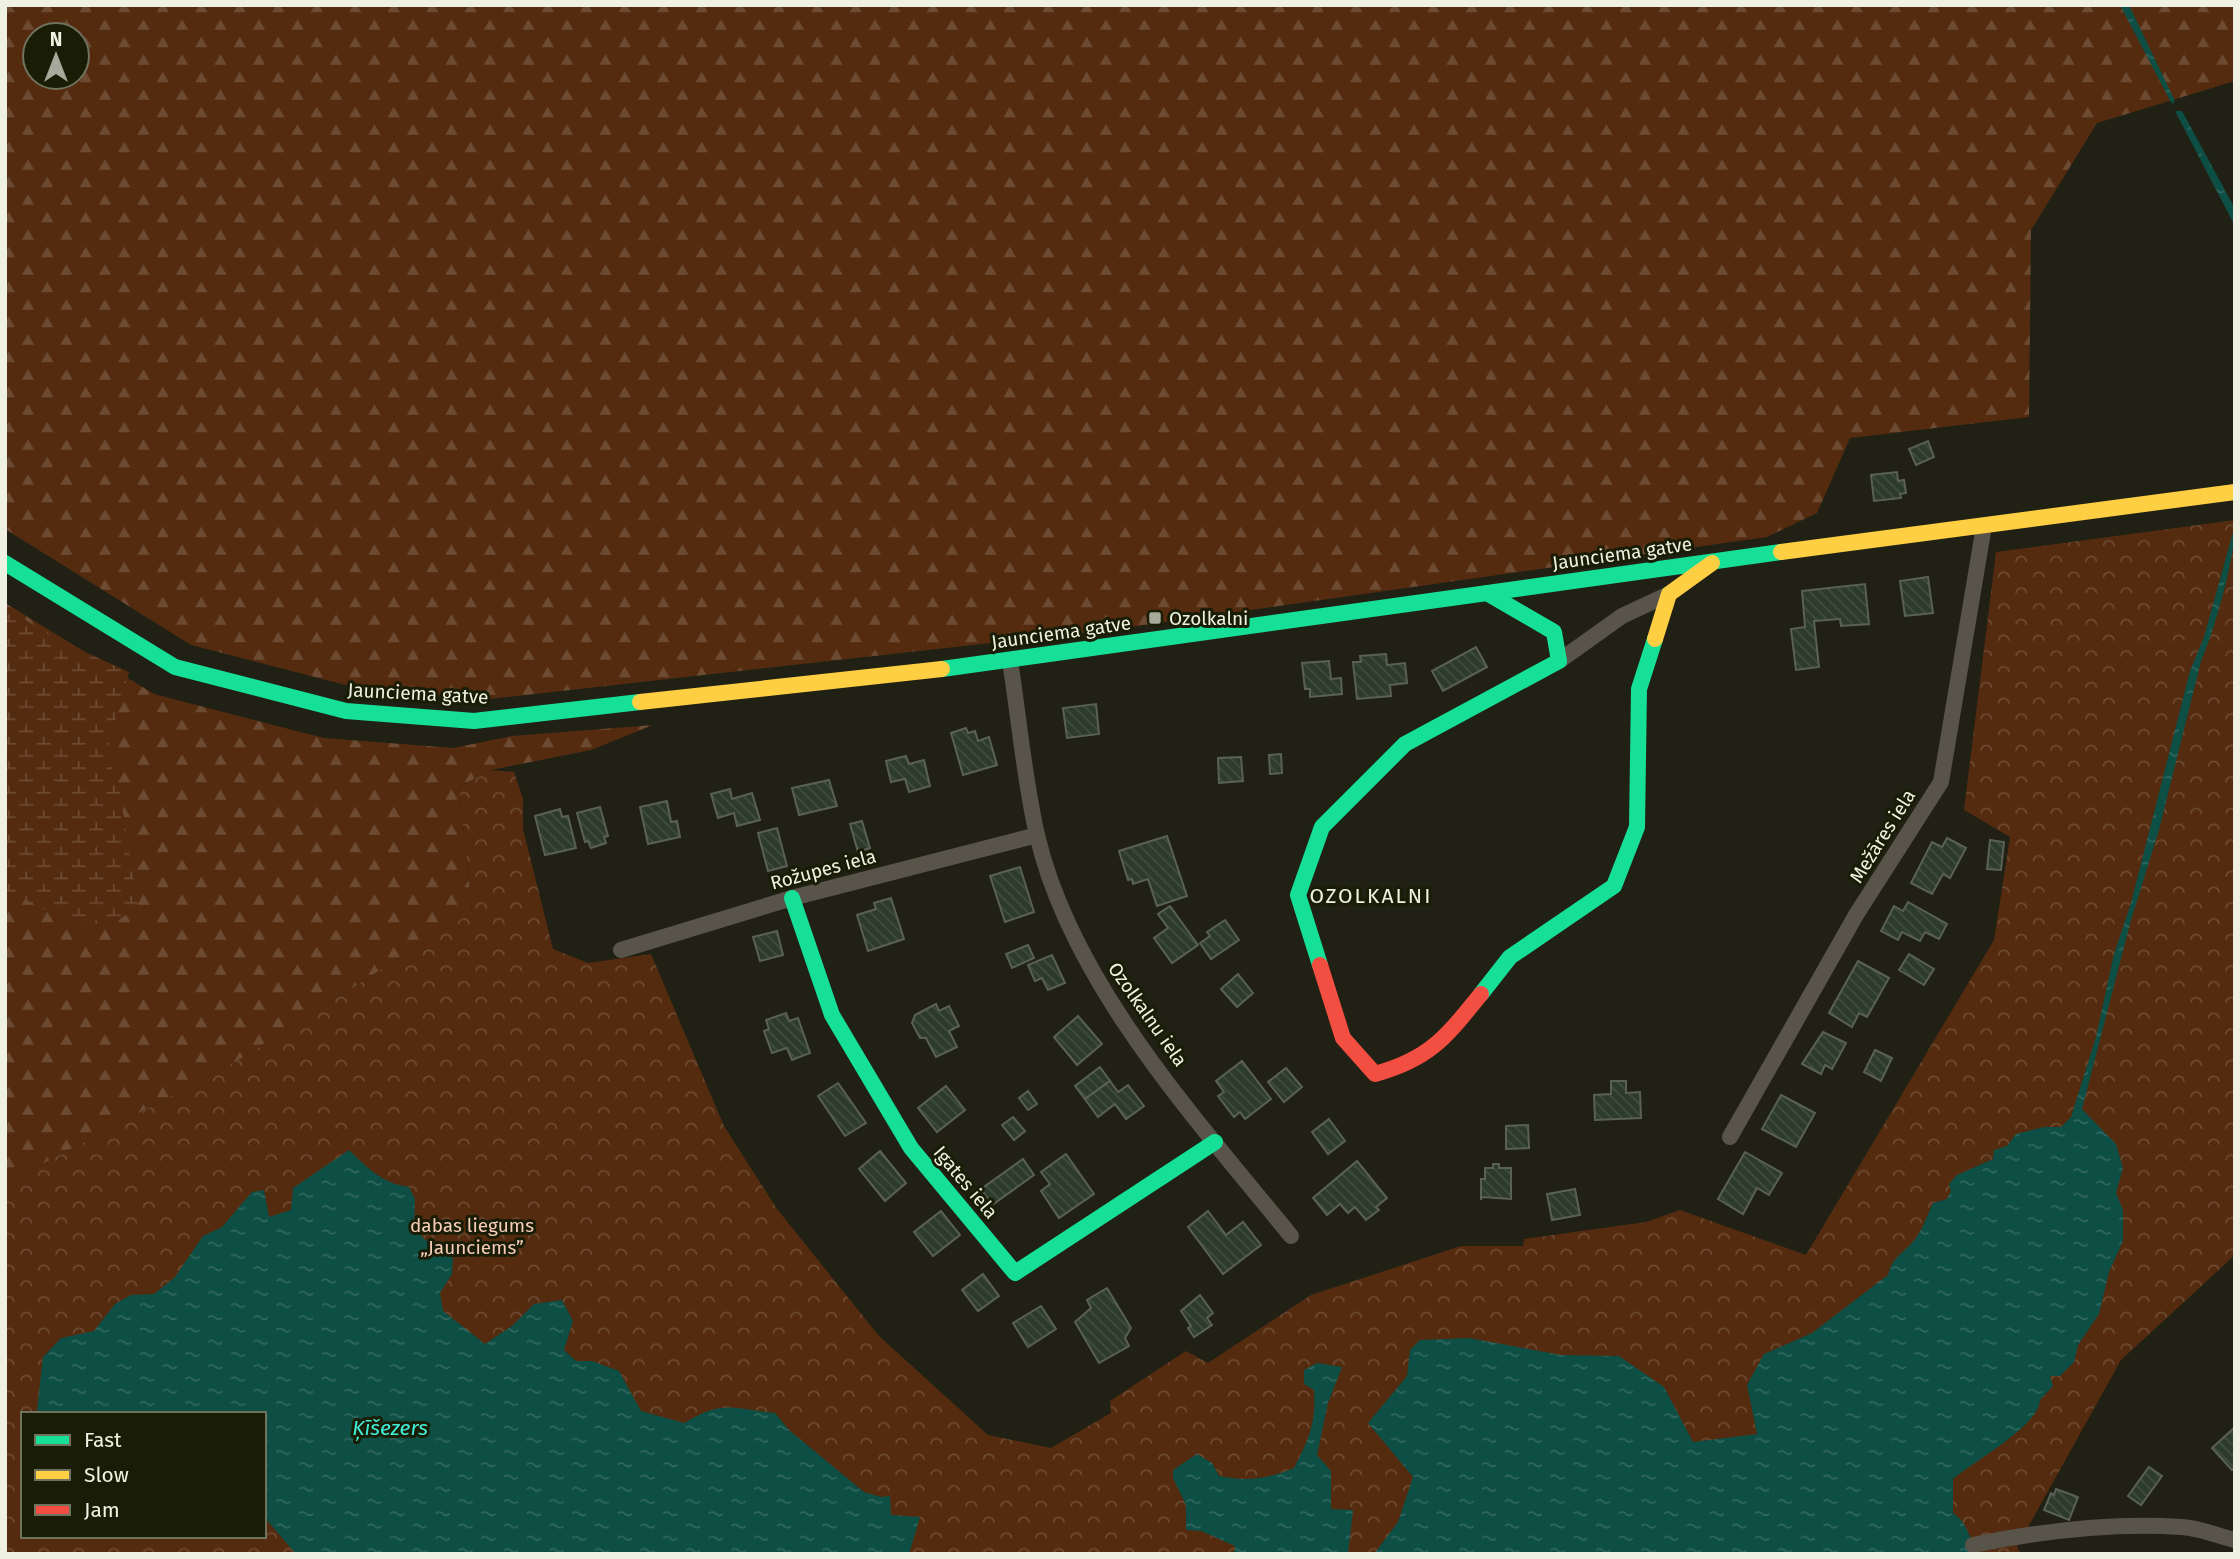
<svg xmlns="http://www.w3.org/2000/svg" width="2240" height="1559" font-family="'Fira Sans',sans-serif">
<defs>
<pattern id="forest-firs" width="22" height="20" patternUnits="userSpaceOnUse" patternTransform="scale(1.75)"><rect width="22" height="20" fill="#542b0f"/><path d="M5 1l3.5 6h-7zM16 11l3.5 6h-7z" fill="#6d4a32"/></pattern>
<pattern id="wetland-marsh" width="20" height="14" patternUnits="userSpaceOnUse" patternTransform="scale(1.75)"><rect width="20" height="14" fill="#542b0f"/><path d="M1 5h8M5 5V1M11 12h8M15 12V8" fill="none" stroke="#6d4a32"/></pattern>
<pattern id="park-crowns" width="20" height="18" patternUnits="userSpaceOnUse" patternTransform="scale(1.75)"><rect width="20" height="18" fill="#542b0f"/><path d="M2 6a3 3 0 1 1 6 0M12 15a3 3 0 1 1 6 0" fill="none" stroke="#6d4a32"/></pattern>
<pattern id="water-ripples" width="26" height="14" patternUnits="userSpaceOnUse" patternTransform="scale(1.75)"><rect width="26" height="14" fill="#0d4e45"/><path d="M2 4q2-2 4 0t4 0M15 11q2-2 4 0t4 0" fill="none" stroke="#316860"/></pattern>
<pattern id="building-back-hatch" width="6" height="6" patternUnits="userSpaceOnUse" patternTransform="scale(1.75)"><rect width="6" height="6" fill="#2c3b2b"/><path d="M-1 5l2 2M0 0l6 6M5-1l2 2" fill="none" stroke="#414e3f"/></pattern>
</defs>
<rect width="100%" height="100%" fill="#202114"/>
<g fill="url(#forest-firs)" fill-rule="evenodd">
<path d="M5,5H2235V81L2097,123L2031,230L2029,417L1850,438L1817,513L1767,537L1116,629L490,699L361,689L191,645L5,529ZM35,35H77V77H35Z"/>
<path d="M5,603L154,694L324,738L453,748L512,736L653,725L591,750L491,770L459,787L472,912L237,1061L5,1184Z"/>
</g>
<path fill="url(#wetland-marsh)" d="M5,607L52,637L129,672L107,751L120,792L138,907L111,925L67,921L5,890Z"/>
<path fill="url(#park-crowns)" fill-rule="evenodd" d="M2235,520V1255L2121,1360L2017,1547L2021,1554H5V1184L237,1061L472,912L459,787L491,770L514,772L523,799V829L553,949L588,963L651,954L724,1126L777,1209L879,1336L988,1435L1051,1448L1111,1413L1110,1401L1186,1351L1208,1363L1311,1295L1461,1246H1523L1524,1239L1646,1222L1680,1210L1806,1255L1994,940L2010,837L1964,810L1996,552ZM23,1414H264V1536H23Z"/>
<g fill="url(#water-ripples)">
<path d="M2120,5H2129L2175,101L2172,104Z"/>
<path d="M2175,111H2182L2233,205L2235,226Z"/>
<path d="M2235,525C2235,558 2215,629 2201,661L2159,830L2131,920L2082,1109L2116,1144L2123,1168L2116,1193L2123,1210V1241L2109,1272L2099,1314L2078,1345L2074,1362L2060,1376H2050L2053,1386L2040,1400C2039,1426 1973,1462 1953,1479V1513C1965,1520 1973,1540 1973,1554H1374L1398,1522L1413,1477L1368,1423L1407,1376L1410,1350L1420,1340L1469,1338L1561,1355L1619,1356L1664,1387L1693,1442L1757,1434L1747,1385L1764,1354L1812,1333L1888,1275C1892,1260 1897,1257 1907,1248C1920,1237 1926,1218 1933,1203L1947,1199L1951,1191L1949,1184L1957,1175L1993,1159L1994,1150L2007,1146L2016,1134L2044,1127H2061L2071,1117L2096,1037L2114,954L2131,903L2190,671L2204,637Z"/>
<path d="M349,1150C368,1168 381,1183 409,1187L415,1199L414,1226L424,1239L453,1258L452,1274L440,1293L443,1311L485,1344L512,1326L534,1304L562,1300L573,1321L564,1350L576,1361H592L619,1371L641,1411L684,1423C724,1399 732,1409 775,1413L789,1430L864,1492L881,1497L890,1496L891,1515L920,1517L909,1554H296L264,1517V1414H44L37,1410L43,1357L61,1338L94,1331L115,1304L131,1295L154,1294L175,1277L203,1236L222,1227L252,1192L264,1190L269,1217L291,1210L293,1188Z"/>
<path d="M1317,1363L1342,1367L1328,1403L1317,1455L1331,1471V1509L1353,1510L1348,1554H1234L1235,1546L1201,1531L1186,1530V1505L1173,1478V1470L1197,1454L1212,1463L1219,1476C1248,1482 1267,1479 1294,1468C1309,1439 1316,1424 1314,1390L1304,1384V1370Z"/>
</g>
<g fill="url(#building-back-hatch)" stroke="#5b6056" stroke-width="2">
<path d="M1928,441L1934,457L1916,465L1909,449Z"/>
<path d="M1897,472L1898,481L1904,480L1906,493L1900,494L1901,498L1874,501L1871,475Z"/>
<path d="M1928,577L1933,613L1905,616L1900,581Z"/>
<path d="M1865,584L1869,624L1841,626L1840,619L1814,621L1819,667L1796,670L1791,629L1805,627L1802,591Z"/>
<path d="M1476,647L1487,667L1443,691L1432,671Z"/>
<path d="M1386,654L1387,665L1405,663L1407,683L1390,685L1391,696L1357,699L1353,662H1361L1360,656Z"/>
<path d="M1329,661L1331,679L1341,678L1342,694L1310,697V689H1305L1302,663Z"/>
<path d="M1096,704L1099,734L1067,738L1063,708Z"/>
<path d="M966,728L968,733L975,731L978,741L989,737L997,765L963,775L951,733Z"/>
<path d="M1281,754L1282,773L1270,774L1269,755Z"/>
<path d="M906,756L909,764L924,760L930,786L909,792L905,779L891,782L886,761Z"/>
<path d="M1241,757L1243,781L1219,783L1218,758Z"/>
<path d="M829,780L837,806L799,815L792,788Z"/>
<path d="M730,789L732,799L752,793L760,820L737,826L734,813L718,818L711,794Z"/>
<path d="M667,801L671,822L677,821L680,837L648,844L640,807Z"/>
<path d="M600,807L608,836L604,837L606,843L591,848L588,841L585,842L577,813Z"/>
<path d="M560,809L562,817L568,816L576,848L545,855L535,816Z"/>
<path d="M862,821L870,848L858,852L850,824Z"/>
<path d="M777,828L787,866L768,871L758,833Z"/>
<path d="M1167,836L1187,896L1157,906L1148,879L1133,884L1132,879L1128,880L1119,851Z"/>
<path d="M1947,838L1966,848L1950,878L1943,874L1932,894L1911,883L1932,842L1942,847Z"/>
<path d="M1990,840L2004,842L2001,870L1987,869Z"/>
<path d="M1020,867L1034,912L1005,922L990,876Z"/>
<path d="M891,898L904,939L868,951L857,915L876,909L874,903Z"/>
<path d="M1908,902L1947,924L1939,939L1925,932L1920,941L1902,932L1898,940L1881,931L1894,906L1903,911Z"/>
<path d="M1170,906L1198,945L1172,963L1154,938L1168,928L1158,914Z"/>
<path d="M1225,920L1239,940L1211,959L1200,943L1210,936L1207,932Z"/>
<path d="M777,931L783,955L760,961L753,937Z"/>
<path d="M1028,945L1034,958L1012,968L1006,954Z"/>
<path d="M1909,954L1934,969L1924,985L1899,970Z"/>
<path d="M1052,955L1065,983L1048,990L1042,978L1035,981L1028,965Z"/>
<path d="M1858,961L1889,978L1867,1017L1859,1013L1852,1027L1829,1013Z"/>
<path d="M1238,974L1253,993L1237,1007L1221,989Z"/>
<path d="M936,1004L939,1011L949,1006L959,1026L949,1031L957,1047L936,1057L926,1038H920L912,1023L915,1015Z"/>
<path d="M786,1013L789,1021L798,1018L810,1053L792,1060L787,1048L772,1053L764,1031L769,1029L766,1020Z"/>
<path d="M1078,1016L1102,1044L1077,1065L1054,1037Z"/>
<path d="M1823,1032L1846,1043L1832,1069L1825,1065L1821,1074L1802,1064Z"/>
<path d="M1875,1050L1892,1058L1881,1081L1864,1072Z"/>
<path d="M1242,1061L1271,1099L1245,1119L1240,1112L1234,1117L1218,1096L1224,1092L1216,1081Z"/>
<path d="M1100,1067L1110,1081L1085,1099L1075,1086Z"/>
<path d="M1286,1068L1302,1087L1284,1102L1268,1082Z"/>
<path d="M1110,1081L1118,1092L1128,1085L1144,1106L1126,1119L1115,1104L1098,1117L1085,1099Z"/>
<path d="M1611,1081H1626V1093L1640,1092L1641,1118L1595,1120L1594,1095L1611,1094Z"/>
<path d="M838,1083L866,1123L845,1136L818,1096Z"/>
<path d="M946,1086L965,1110L937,1132L918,1108Z"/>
<path d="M1028,1091L1037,1104L1028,1110L1019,1098Z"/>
<path d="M1781,1095L1815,1113L1796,1147L1762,1129Z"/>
<path d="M1013,1117L1025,1131L1014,1140L1002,1125Z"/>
<path d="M1329,1119L1345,1141L1328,1154L1312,1132Z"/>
<path d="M1528,1125L1529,1148L1506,1149V1126Z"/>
<path d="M880,1151L906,1183L885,1201L859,1169Z"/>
<path d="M1745,1152L1782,1173L1769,1195L1757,1188L1743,1214L1718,1199Z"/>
<path d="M1066,1154L1094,1194L1059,1218L1041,1191L1050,1184L1041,1172Z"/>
<path d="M1023,1159L1034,1175L992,1205L981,1189Z"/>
<path d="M1357,1161L1387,1198L1376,1207L1379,1210L1366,1220L1355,1207L1348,1213L1340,1204L1327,1215L1313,1198Z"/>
<path d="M1493,1164H1499V1168H1511V1199L1482,1197L1481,1200V1179H1485V1168H1493Z"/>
<path d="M1575,1189L1580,1215L1552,1220L1547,1194Z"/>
<path d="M941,1211L960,1235L933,1256L914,1232Z"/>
<path d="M1208,1211L1226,1235L1243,1222L1261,1245L1223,1274L1188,1227Z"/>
<path d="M983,1274L999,1296L978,1311L962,1290Z"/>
<path d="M1107,1288L1131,1328L1125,1338L1129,1346L1099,1363L1075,1322L1091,1308L1087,1300Z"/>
<path d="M1200,1295L1213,1313L1207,1318L1212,1325L1194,1337L1188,1328L1191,1326L1181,1311Z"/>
<path d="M1041,1306L1056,1329L1028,1347L1013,1323Z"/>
<path d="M2235,1427V1467L2232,1470L2212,1448Z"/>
<path d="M2149,1467L2162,1476L2141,1505L2128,1496Z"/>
<path d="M2056,1489L2078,1497L2069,1520L2044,1510L2051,1493L2054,1495Z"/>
</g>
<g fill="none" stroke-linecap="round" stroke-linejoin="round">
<g stroke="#595449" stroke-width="16">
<path d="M1010,661C1019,718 1024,778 1037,835C1072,984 1196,1119 1291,1236"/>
<path d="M1559,661L1622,616L1669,594"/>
<path d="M621,950L792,898L1037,835"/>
<path d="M1730,1137L1856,915L1941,782L1984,526"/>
<path d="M1973,1545C2041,1531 2113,1522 2182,1527C2200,1528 2218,1536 2235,1540"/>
</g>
<g stroke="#16e098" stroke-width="16">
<path d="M5,563L175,667L346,711L474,721L640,702"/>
<path d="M942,669L1781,552"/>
<path d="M792,898L832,1015L911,1148L1015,1273L1215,1142"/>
<path d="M1320,965L1298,895L1322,827L1405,744L1559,661L1554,632L1487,593"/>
<path d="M1481,994L1510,957L1614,886L1637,827L1639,689L1655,639"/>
</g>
<g stroke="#ffcf43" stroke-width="16">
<path d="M1781,552L2235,492"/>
<path d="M1655,639L1669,594L1712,563"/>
<path d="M640,702L942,669"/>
</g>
<path stroke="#f24e42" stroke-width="16" d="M1320,965L1343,1038L1375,1074C1430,1059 1446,1037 1481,994"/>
</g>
<rect fill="#a7a99a" stroke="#1a1d05" stroke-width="2.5" x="1148" y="611" width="14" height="14" rx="3.5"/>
<g text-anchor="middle" stroke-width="6" stroke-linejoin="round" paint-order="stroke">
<g font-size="19" fill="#eff2e2" stroke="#1a1d05">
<text transform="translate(1622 553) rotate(-8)" y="7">Jaunciema gatve</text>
<text transform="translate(1061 632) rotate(-8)" y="7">Jaunciema gatve</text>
<text transform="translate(418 693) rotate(3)" y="7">Jaunciema gatve</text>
<text transform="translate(1882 836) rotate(-58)" y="7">Mežāres iela</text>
<text transform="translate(823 869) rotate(-15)" y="7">Rožupes iela</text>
<text transform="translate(1148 1014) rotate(55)" y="7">Ozolkalnu iela</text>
<text transform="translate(966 1182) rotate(50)" y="7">Igates iela</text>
</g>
<g font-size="19" fill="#eff2e2" stroke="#1a1d05" text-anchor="start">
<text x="1169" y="625">Ozolkalni</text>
</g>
<g font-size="19" fill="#f9ceb9" stroke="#1a1d05">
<text x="472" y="1232">dabas liegums<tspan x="472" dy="22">„Jaunciems”</tspan></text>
</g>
<g font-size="21" letter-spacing="2" fill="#eff2e2" stroke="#1a1d05">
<text x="1371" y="903">OZOLKALNI</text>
</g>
<g font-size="21" font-style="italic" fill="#3fefd9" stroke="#1a1d05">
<text x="390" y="1435">Ķīšezers</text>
</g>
</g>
<rect width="2240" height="1559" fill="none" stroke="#eff2e2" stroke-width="14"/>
<rect x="21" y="1412" width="245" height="126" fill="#1a1d05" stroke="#6f725d" stroke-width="2"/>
<rect x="35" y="1435" width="35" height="10" fill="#16e098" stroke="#6f725d" stroke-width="2"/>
<text x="84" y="1447" font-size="21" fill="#eff2e2">Fast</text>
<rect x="35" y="1470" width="35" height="10" fill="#ffcf43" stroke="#6f725d" stroke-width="2"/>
<text x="84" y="1482" font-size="21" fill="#eff2e2">Slow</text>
<rect x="35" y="1505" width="35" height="10" fill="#f24e42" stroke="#6f725d" stroke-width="2"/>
<text x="84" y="1517" font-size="21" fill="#eff2e2">Jam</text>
<g transform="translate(56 56)"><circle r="33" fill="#1a1d05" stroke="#6f725d" stroke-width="2"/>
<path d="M0-5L12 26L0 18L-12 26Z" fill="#a7a99a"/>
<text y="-10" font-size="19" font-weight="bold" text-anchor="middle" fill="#eff2e2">N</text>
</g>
</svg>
